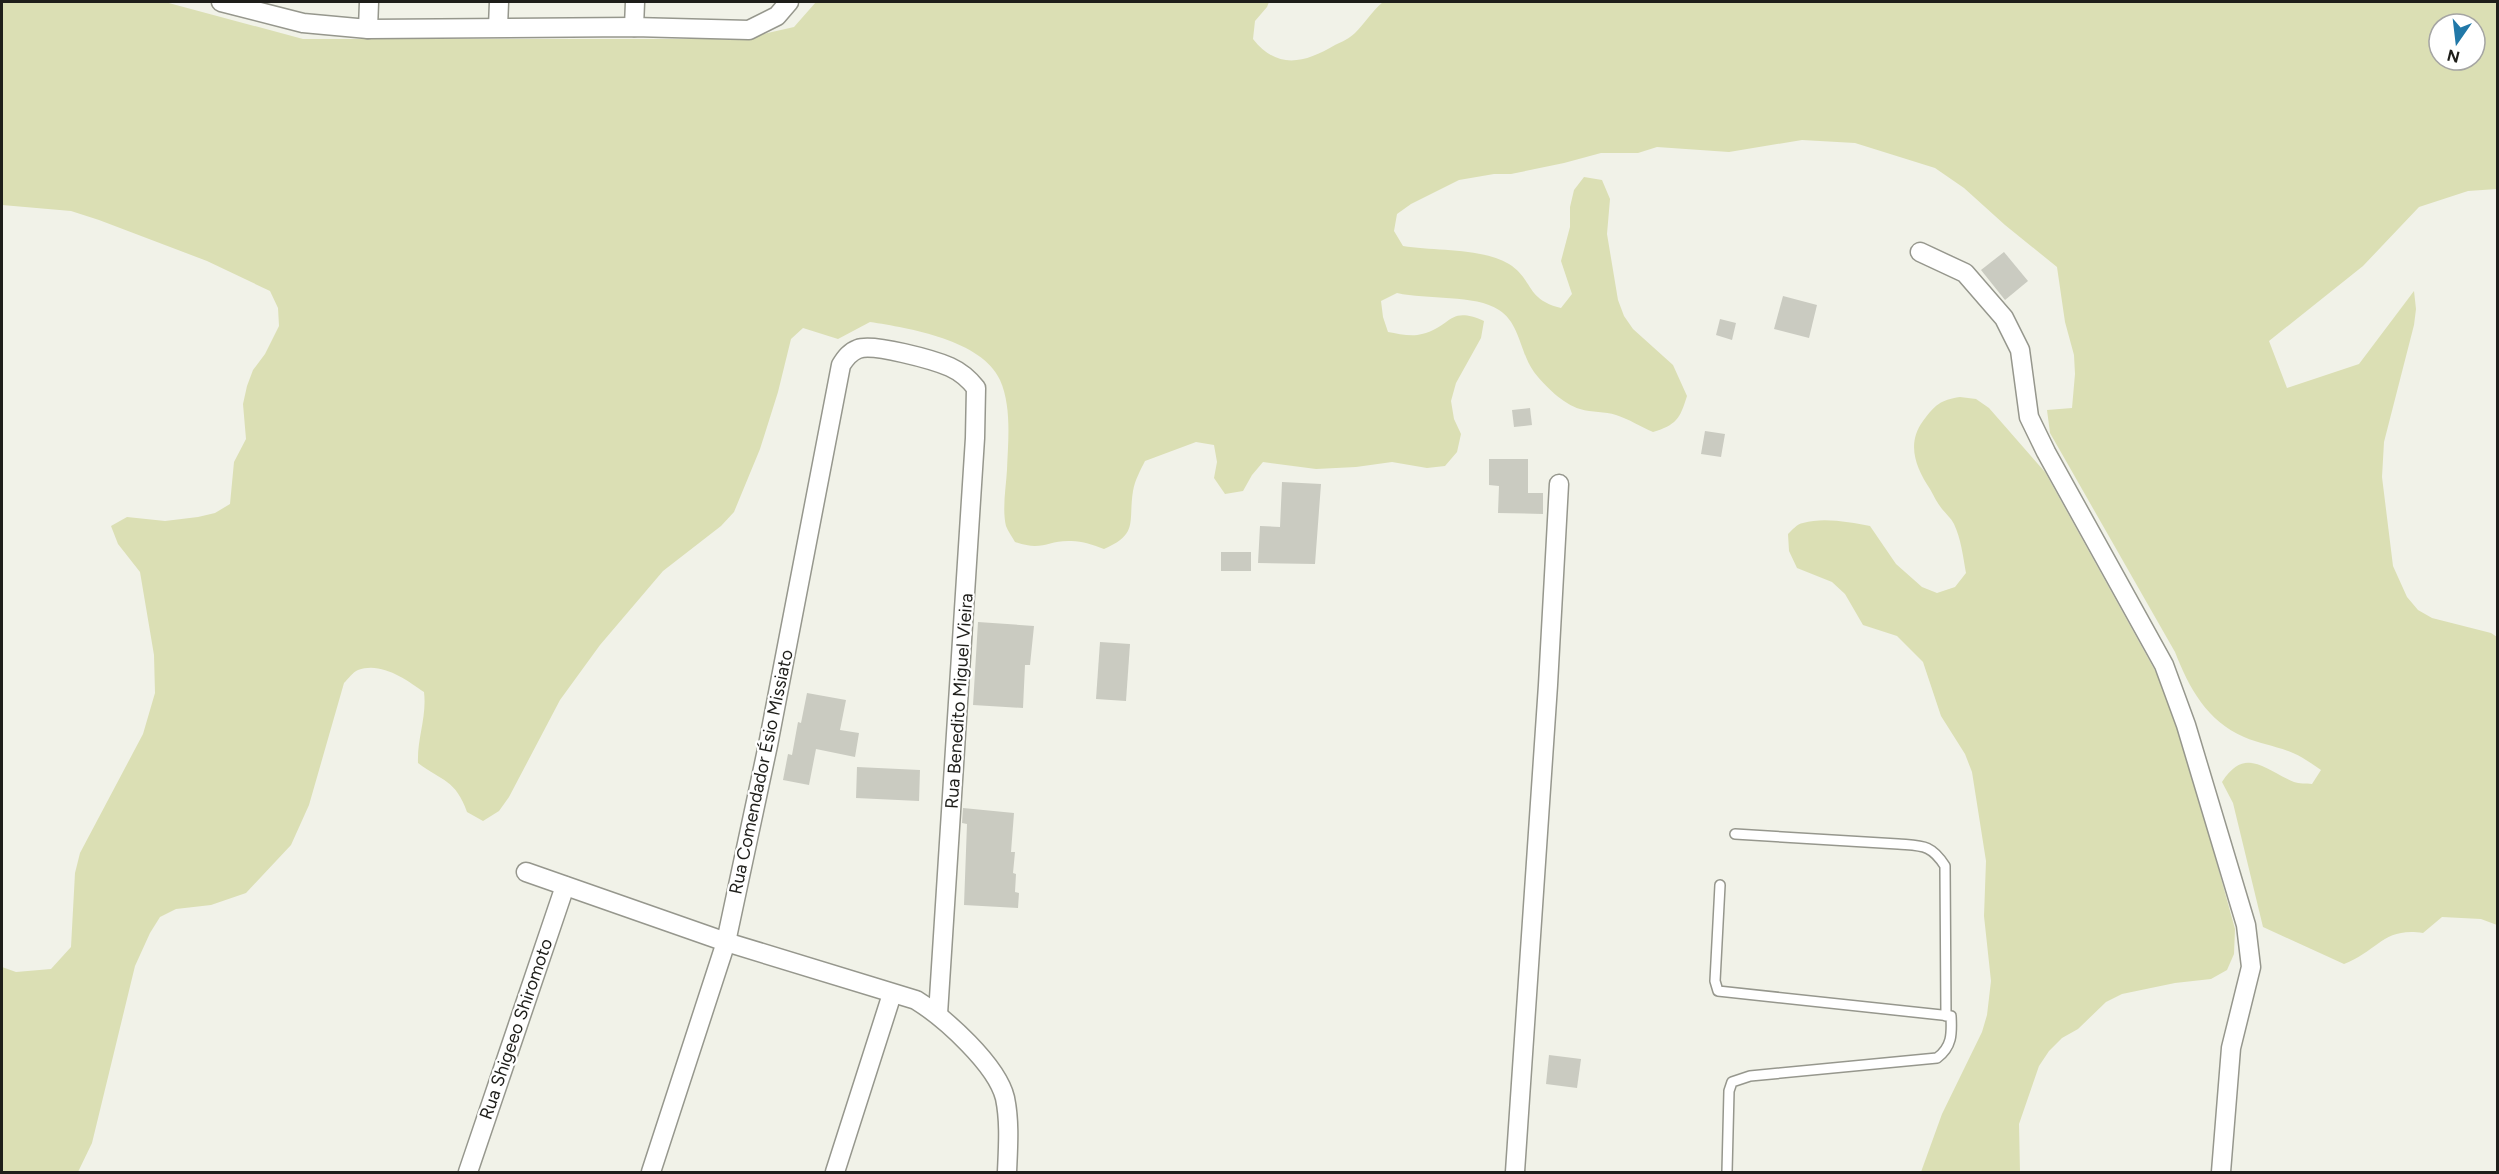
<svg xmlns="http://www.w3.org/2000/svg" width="2499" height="1174" font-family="Figtree,sans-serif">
<rect width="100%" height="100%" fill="#f1f2e8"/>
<g fill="#dbdfb4" fill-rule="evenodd">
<path d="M2,2H165L303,39H751L759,35L794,27L816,2H1269L1267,7L1255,21L1253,39C1277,70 1305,63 1335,45C1342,42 1350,38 1355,33C1365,23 1372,11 1383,2H2497V189L2468,191L2419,207L2363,266L2269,341L2287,388L2359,364L2414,291L2416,309L2414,325L2384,442L2382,477L2393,566L2407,597L2418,610L2432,618L2491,633L2497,637V925L2481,919L2442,917L2423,933C2383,927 2378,951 2344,964L2263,927L2233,803L2222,782C2245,746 2264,769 2294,782C2299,784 2306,783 2312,784L2321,770C2312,764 2303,757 2293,753C2277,746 2260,744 2244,737C2207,721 2189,688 2175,652L2050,433L2047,410L2072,408L2075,374L2074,355L2065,322L2057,267L2005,225L1964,188L1935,168L1855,143L1802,140L1729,152L1657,147L1638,153H1601L1564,163L1511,174H1494L1459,180L1411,204L1397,214L1394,231L1403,246C1434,251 1483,248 1509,264C1534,280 1525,299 1561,308L1572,294L1561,261L1570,227V207L1574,190L1584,177L1602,180L1610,199L1607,234L1618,300L1624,316L1633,329L1673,365L1687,396C1680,419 1676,425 1653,432C1641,427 1629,419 1616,415C1605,411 1592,413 1580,409C1563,404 1545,386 1534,372C1520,353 1520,323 1499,310C1475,294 1427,300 1397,293L1381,301L1383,317L1388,332C1399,334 1412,337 1422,334C1452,327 1448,305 1484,321L1481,338L1456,383L1451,401L1454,419L1461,434L1457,452L1445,466L1427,468L1392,462L1356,467L1316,469L1263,462L1252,475L1243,491L1225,494L1214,478L1217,462L1214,445L1196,442L1145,461C1140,471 1135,480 1133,491C1128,522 1139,534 1104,549C1093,545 1083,541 1071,541C1047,540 1043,552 1015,542C1012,537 1008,531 1006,526C1002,509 1006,487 1007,470C1008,442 1012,407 1000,380C982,340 909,328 870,322L838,339L803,328L791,339L778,392L760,449L734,512L721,526L663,571L600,645L560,700L509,797L499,811L483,821L467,812C456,780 442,781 418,763C417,738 427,717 424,692C407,680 381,661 358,670C353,672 348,679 344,683L309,805L291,845L246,893L211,905L176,909L160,917L150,933L135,966L92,1143L78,1172H2V967L16,972L51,969L71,947L75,873L80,853L143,734L155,693L154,655L140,572L118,544L111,526L127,517L165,521L198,517L215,513L230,504L234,462L246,439L243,404L247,386L253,370L265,354L279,326L278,308L270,291L207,261L99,220L71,211L2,205ZM2439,24H2475V60H2439Z"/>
<path d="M1960,397L1976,399L1989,408L2045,472L2163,685L2184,744L2235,929L2234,954L2227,970L2211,979L2175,983L2122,994L2106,1002L2078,1029L2062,1038L2049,1051L2039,1066L2019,1124L2020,1172H1921L1942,1114L1982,1032L1987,1015L1991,981L1984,916L1986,861L1972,772L1965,754L1941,716L1923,662L1897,636L1863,625L1845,594L1832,582L1797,568L1789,551L1788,534C1792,530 1797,524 1803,523C1823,517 1850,522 1870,526L1896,564L1922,587L1937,593L1955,587L1966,573C1963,556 1961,539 1954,524C1951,518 1946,514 1942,509C1937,503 1934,496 1930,489C1916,468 1906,444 1923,421C1935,405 1940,400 1960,397Z"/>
</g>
<g fill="#cacbc1">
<path d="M2004,252L2028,281L2005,300L1981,270Z"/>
<path d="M1783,296L1817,305L1809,338L1774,329Z"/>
<path d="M1720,319L1736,323L1732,340L1716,335Z"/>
<path d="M1530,408L1532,425L1514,427L1512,410Z"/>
<path d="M1705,431L1725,434L1721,457L1701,454Z"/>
<path d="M1489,459H1528V493H1543V514L1498,513L1499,486L1489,485Z"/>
<path d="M1282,482L1321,484L1315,564L1258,563L1260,526L1280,527Z"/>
<rect x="1221" y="552" width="30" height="19"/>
<path d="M978,622L1034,626L1030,665H1025L1023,708L973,705Z"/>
<path d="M1100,642L1130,644L1126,701L1096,699Z"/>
<path d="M807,693L846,700L840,730L859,733L855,757L816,749L809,785L783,780L788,754L792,755L798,722L801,723Z"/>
<path d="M857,767L920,770L919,801L856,798Z"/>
<path d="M963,808L1014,813L1011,852H1015L1013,873L1016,874L1015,892L1019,893L1018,908L964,905L967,824L962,823Z"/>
<path d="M1549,1055L1581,1059L1577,1088L1546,1084Z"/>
</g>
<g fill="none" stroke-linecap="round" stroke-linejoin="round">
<g stroke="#96978d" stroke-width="12">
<g id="lane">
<path d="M1735,834L1898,844C1922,846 1931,844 1945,866L1946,1016"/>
<path d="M1720,885L1715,981L1718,991L1951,1016C1952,1034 1952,1047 1937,1058L1750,1076L1732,1082L1729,1091L1727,1172"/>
</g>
</g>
<g stroke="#96978d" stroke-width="21">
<g id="street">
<path d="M221,2L303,23L368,29L634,27L749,30L777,16L789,2"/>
<path d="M498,27L499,2"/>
<path d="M634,27L635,2"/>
<path d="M368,29L369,2"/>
<path d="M1920,252L1965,273L2004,318L2020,350L2029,417L2046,452L2164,665L2186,725L2246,925L2251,967L2231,1048L2221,1172"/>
<path d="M526,872L726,942L916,1000C945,1018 997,1065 1005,1098C1010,1122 1008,1148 1007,1172"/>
<path d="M468,1172L565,886"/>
<path d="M651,1172L726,942L768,745L841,365C846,357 850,352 858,349C873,343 934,360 950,367C961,372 969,379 976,388L975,438L938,1014"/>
<path d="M835,1172L892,994"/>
<path d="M1515,1172L1548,685L1559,484"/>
</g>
</g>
<use href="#lane" stroke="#fff" stroke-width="9"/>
<use href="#street" stroke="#fff" stroke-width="18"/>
</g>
<g text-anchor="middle" stroke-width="4.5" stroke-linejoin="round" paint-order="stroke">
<g font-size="18" fill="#1e1e1a" stroke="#fff">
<text transform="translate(959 701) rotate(-86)" y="6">Rua Benedito Miguel Vieira</text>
<text transform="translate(761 772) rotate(-78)" y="6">Rua Comendador Ésio Missiato</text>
<text transform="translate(516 1029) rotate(-71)" y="6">Rua Shigeeo Shiromoto</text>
</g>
</g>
<rect width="2499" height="1174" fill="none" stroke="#1e1e1a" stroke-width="6"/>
<g transform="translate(2457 42) rotate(194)"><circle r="28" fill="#ffffff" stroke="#a5a5a3" stroke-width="1.5"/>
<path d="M0-4.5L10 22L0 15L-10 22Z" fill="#2178a8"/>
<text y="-9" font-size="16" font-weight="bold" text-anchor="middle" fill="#1e1e1a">N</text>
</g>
</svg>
